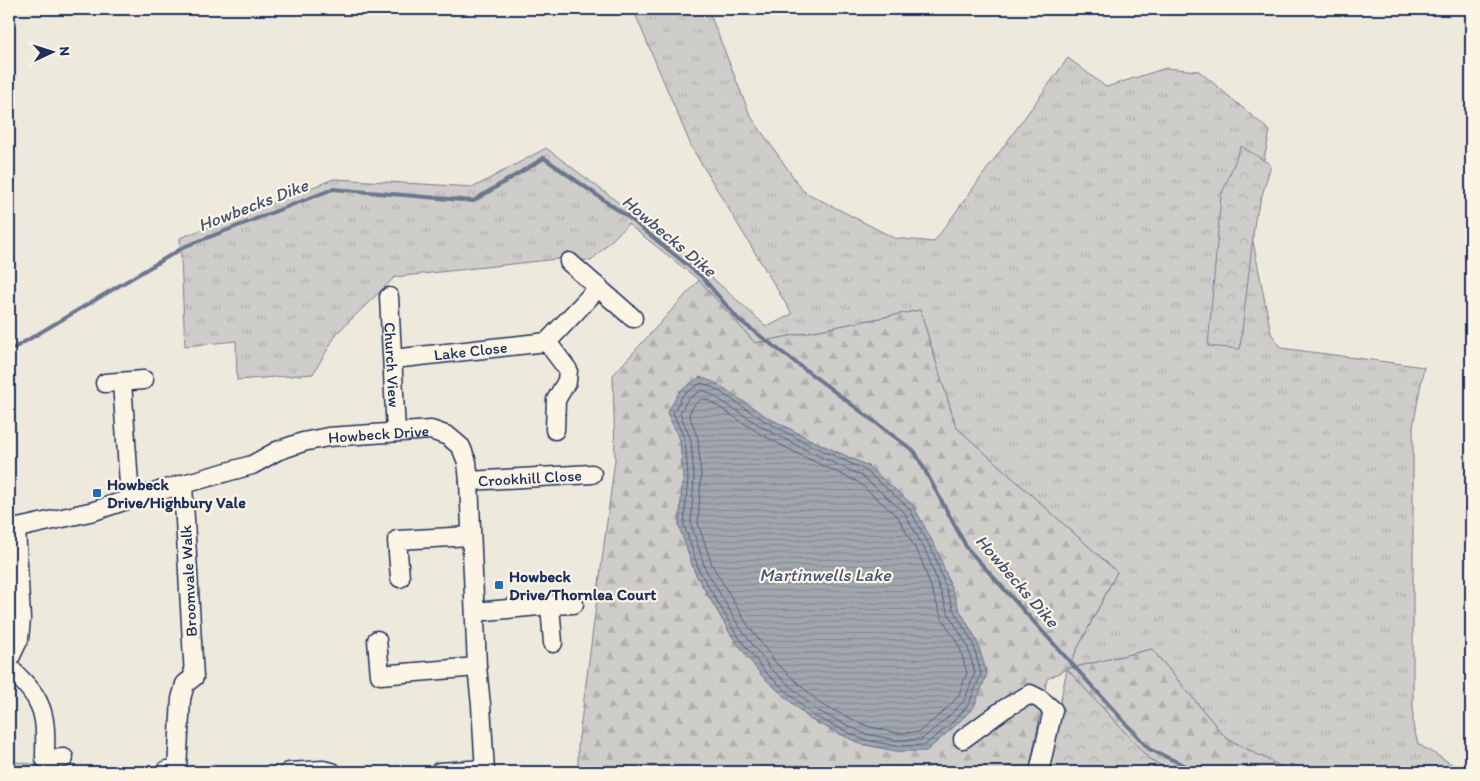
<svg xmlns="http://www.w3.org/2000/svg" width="1480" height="781" font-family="Itim,sans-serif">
<defs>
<pattern id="grass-tufts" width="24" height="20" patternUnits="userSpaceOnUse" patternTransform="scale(1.25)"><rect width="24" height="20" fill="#cfcdca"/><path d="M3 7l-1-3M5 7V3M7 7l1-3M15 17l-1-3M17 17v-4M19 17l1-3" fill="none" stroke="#b1b0b0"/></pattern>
<pattern id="forest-firs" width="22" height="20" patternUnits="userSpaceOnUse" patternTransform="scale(1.25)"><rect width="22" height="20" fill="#cfcdca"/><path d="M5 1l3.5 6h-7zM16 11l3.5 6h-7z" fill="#b1b0b0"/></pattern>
<pattern id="park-crowns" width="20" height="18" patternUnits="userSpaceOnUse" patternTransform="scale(1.25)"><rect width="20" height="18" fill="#cfcdca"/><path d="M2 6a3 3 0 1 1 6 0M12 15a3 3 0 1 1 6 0" fill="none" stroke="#b1b0b0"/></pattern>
<pattern id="water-rules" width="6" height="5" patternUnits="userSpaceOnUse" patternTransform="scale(1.25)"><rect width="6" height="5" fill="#a2a7af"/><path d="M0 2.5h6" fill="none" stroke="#838892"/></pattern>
</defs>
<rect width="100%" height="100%" fill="#eee9dd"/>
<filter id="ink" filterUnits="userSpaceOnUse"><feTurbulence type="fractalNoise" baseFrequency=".02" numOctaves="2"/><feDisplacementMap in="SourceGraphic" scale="10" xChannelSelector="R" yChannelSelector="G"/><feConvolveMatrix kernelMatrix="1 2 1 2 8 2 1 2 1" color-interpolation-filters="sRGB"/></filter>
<g filter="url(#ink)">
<path fill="url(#grass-tufts)" stroke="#757e94" d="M633,9H708L750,115L803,191L894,238L934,242L1068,58L1106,87L1166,68L1199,71L1270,131L1250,226L1271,333L1281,348L1424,367L1413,427V725L1418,744L1465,772H1291L1226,738L1152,649L1067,669L1117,572L956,427L920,310L755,343L699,280L628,224L591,261L566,258L395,277L337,333L313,374L237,380L236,341L185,346L180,238L334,179L474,187L546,148L679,248L767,327L792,314L692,148Z"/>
<path fill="url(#forest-firs)" stroke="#757e94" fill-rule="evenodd" d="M699,280L755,343L920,310L956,427L1117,572L1067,669L1152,649L1226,738L1291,772H1176L1151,761L1067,669L1047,679L1029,772H578V745L615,460L613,375ZM767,417L809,439L868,466L949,582L959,609L977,641L974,707L955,726L926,751H896L861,744L811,720L762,676L731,634L695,573L679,526L683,477L680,440Z"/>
<g fill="url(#park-crowns)" stroke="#757e94">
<path d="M1241,146L1271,165L1255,219L1240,349L1208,346L1221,196Z"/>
<path d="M1067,669L1151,761L1176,772H1046Z"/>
<path d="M9,761L90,772H9Z"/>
</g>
<path fill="url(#water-rules)" stroke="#6c778f" d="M700,377L716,383L767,417L809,439L868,466L913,505L938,552L959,609L977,641L987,674L974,707L955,726L926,751H896L861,744L811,720L762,676L731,635L695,573L679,526L683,477L680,440L667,413L680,391Z"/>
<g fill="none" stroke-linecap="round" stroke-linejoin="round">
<g stroke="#515f7e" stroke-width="1">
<path d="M702,383L714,388L765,421L806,443L865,470L909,508L934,554L954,611L973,643L981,674L969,704L952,723L925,745L896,746L862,739L814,716L765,672L735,632L699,570L684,525L688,478L685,440L673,413L683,395Z"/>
<path d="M703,390L711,394L762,427L804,449L862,476L904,512L928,556L948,613L967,645L975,673L964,701L947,718L922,739L897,740L865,734L818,711L770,668L740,628L705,568L691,524L694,478L691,440L680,413L688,399Z"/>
<path d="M702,399L708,400L759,433L800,455L858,482L898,517L921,559L941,616L960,648L967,673L958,697L942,713L919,732L897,733L867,726L822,705L776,663L747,624L712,565L698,523L701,478L698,439L689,414L694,405Z"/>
</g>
<path stroke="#6c778f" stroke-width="4" d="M9,351L186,246L333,189L473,201L544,158L628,217L702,277L739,320L915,452L967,548L1149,749L1199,772"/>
<g stroke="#1b2f5e" stroke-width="21">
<g id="minor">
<path d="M569,262L633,318"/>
<path id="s1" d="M389,297L396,432"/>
<path d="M547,342L568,370L567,381L556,400L555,430"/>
<path id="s2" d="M393,359L547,342L599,287"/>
<path d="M122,382L130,499"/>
<path d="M105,383L144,380"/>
<path id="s3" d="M469,481L592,474"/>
<path id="s4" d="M9,530L94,511L130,499L252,465L277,451L303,442L328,437L431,430L448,436L461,447L467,462L469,481L477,667L481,705L485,772"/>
<path d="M400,578L397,540L471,536"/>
<path d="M550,605L553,643"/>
<path d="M475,612L550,605L574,604"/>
<path d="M377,640L380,675L477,667"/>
<path d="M9,660L19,639L21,619L16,528"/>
<path d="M9,667C19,678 33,689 39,704C47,720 45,741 45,759L64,758"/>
<path d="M963,739L1004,709L1030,694L1040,699L1053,710L1039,772"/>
<path d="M167,770L177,769L181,699L185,684L194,677L183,485"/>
<path d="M289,772L323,770L332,772"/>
<path d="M439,772L485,769"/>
</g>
</g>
<use href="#minor" stroke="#fcf5e5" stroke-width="18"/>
</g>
</g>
<g fill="#1f6fb2" stroke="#fcf5e5" stroke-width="2">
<rect x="92" y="488" width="10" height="10" rx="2.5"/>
<rect x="494" y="580" width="10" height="10" rx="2.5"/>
</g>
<g text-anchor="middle" stroke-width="4.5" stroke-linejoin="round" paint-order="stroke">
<g font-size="16" fill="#1b2f5e" stroke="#fcf5e5">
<text dy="6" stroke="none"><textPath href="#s2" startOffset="78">Lake Close</textPath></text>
<text dy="6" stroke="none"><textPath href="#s1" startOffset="68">Church View</textPath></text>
<text dy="6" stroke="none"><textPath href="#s4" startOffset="384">Howbeck Drive</textPath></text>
<text dy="6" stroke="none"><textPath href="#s3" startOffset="61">Crookhill Close</textPath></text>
<text transform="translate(188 581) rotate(-93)" y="6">Broomvale Walk</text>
</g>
<g font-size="16" font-weight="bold" fill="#1b2f5e" stroke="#fcf5e5" text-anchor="start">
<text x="107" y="490">Howbeck<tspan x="107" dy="18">Drive/Highbury Vale</tspan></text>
<text x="509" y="582">Howbeck<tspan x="509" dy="18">Drive/Thornlea Court</tspan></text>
</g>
<g font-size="18" font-style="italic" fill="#445376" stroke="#fcf5e5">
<text transform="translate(253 205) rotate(-21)" y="6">Howbecks Dike</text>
<text transform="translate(669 236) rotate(40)" y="6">Howbecks Dike</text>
<text x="825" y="581">Martinwells Lake</text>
<text transform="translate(1017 581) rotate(49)" y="6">Howbecks Dike</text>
</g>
</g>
<rect width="1480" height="781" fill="none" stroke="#fcf5e5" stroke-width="30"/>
<rect x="15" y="15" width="1450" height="751" fill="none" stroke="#1b2f5e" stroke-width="2" filter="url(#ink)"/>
<g transform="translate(52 52) rotate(86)" stroke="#fcf5e5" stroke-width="4" paint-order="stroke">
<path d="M0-4L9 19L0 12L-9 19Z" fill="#1b2f5e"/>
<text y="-8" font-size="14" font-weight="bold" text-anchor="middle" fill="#1b2f5e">N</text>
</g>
</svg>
